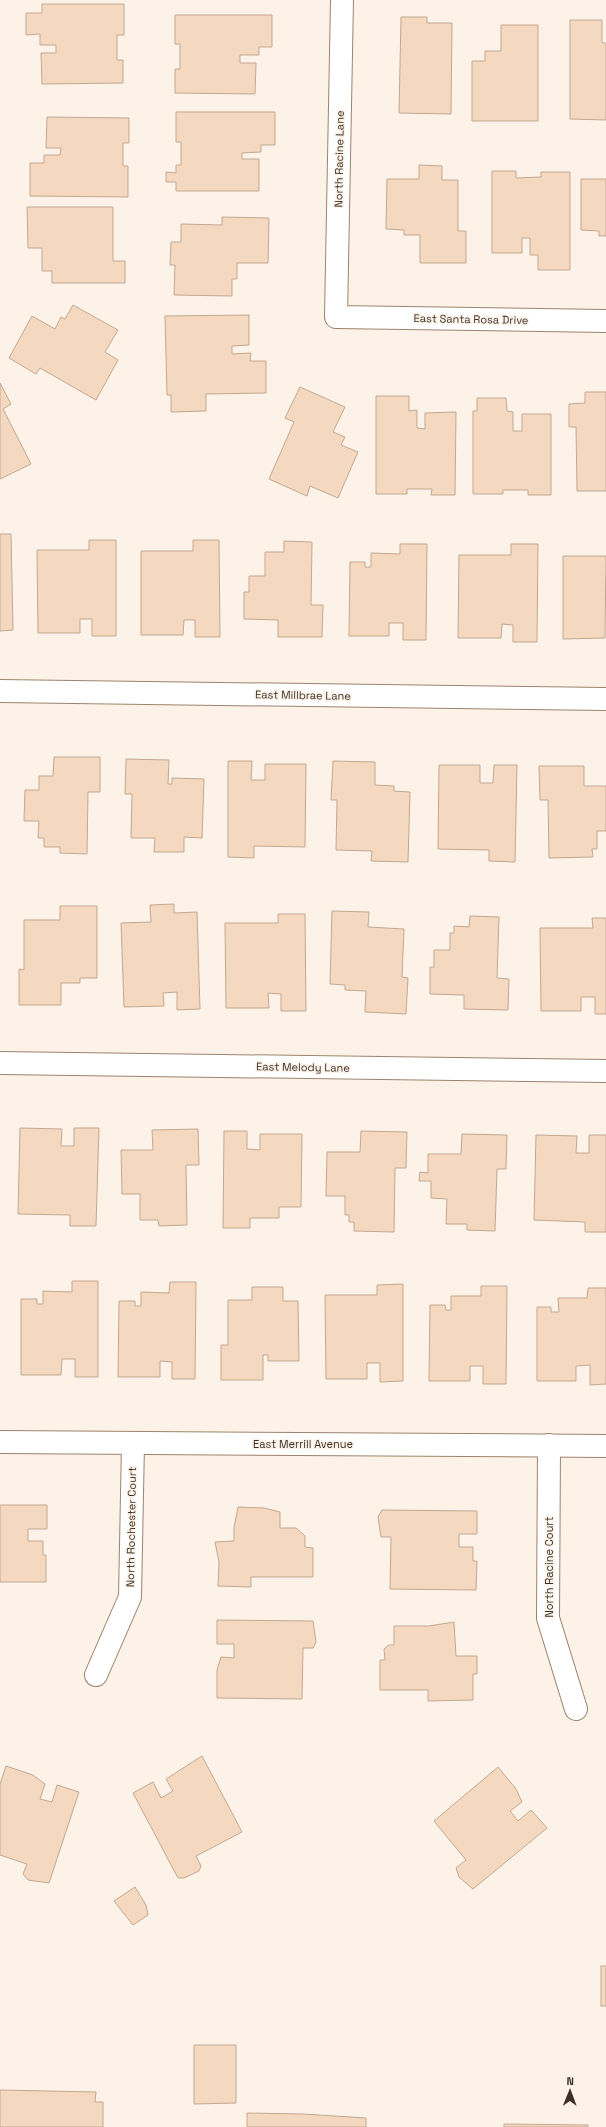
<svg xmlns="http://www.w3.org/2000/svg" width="606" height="2127" font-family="'Space Grotesk',sans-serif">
<rect width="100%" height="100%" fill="#fdf2e8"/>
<g fill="#f4d8c0" stroke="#c3a891">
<path d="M42,4H124V35H117V60H123V83L42,84L41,53H56V45H40V34L26,35V13H42Z"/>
<path d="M175,15H272V47H259V55H240V63H256L255,94L175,93V69H180V44H175Z"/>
<path d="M401,17H427V23H452L451,114L399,113Z"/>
<path d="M570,20H602V43H606V120L570,119Z"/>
<path d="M501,25H538V121H472V61H485V51H501Z"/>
<path d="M176,112H275V145H261V152L242,153V159H259V191H176V182H166V172L176,173V165H181V142H176Z"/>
<path d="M47,117L129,118V143H123V166H128V197L30,196V163H44V155H60L61,148H46Z"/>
<path d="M419,165L442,166V180H458V231H466V263H420V235H404V230L386,229L387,179H419Z"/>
<path d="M492,171H516V178L541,177V172H570V270H538V255H530V238H522V253H492Z"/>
<path d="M581,179H606V236H599V231L581,230Z"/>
<path d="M27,207H113V261H125V283H52V271H42V248H28Z"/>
<path d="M222,217L269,218L268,263H237V279H232V296L174,295L175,265H170L171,242H181V224L222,225Z"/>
<path d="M73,305L118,330L105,352L118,360L96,400L40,368L36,374L9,358L32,316L55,329L61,317L65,319Z"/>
<path d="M249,315V345L232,346V354L251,353L250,361H266V393L206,394V411L171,412V395H167L165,316Z"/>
<path d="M0,383L11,404L3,409L31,464L0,479Z"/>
<path d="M300,387L345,407L333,432L345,437L341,445L358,452L338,498L310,486L307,496L269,479L294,422L285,418Z"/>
<path d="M585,392H606V491H577L576,427H569V404L585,403Z"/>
<path d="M376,396H409V411L417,410V428L425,429V413L456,412L455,495H431L432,489H407V494H376Z"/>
<path d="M477,398H506L507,411L513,412V431H522V414H551V495H528V490H503V494H473V411H477Z"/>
<path d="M0,534H11L13,630L0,631Z"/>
<path d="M89,540H116V636H92V619H80V633H38L37,550H89Z"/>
<path d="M193,540H219L220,637H195V620H184L183,635H141V551H193Z"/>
<path d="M284,541L312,542L311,605H323L322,637H278V620L244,619V592H249V576H265V552H284Z"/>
<path d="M400,544H427L426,640H403V623H389V636H349L350,562H365V567H371V553L400,554Z"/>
<path d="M511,544H538L537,642H513V625L502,624L501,638H458L459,555H511Z"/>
<path d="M563,556H606L605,638L563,639Z"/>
<path d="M54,757H100V792H88L87,854L60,853V847H44V838H38L39,821H24L25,790H39V776H53Z"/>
<path d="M126,759L169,760L168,784H172V778L204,779L202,838L184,837V852H154L155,838H131L132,794H125Z"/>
<path d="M228,761H252L251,780H265V764H306L305,847L254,846V858L228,857Z"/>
<path d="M333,761L375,762V785L394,786V791L410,792L408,862L371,861L372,851L336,850L337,800H331Z"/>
<path d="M439,765H480V783H493L494,765H517L515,862L489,861V850L438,849Z"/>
<path d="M539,766H584V786H606V831H597V849H592L593,857L549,858L548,800H540Z"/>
<path d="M174,904V913L197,912L200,1009L177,1010V992L163,993L164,1006L124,1007L121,923L151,922L150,905Z"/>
<path d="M60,906H97V978H80V983H61V1005H19V969L24,970V920H60Z"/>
<path d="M332,911L369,912L368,927L404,929L402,977L408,978L406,1014L365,1012L366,991L345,990V985L330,984Z"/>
<path d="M278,914H305L306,1011H281V994L268,993L269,1008H226L225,923H278Z"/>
<path d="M470,916L499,917L497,978L509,979L508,1010L464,1009V995L430,994V967H434V950H450V933H454V926L469,927Z"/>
<path d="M592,918H606V1014H595V997H581V1011H541L540,928H593Z"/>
<path d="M20,1128L62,1129L61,1146H74V1128H99L96,1226H70V1215L18,1214Z"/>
<path d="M198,1129L199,1165H186L187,1225L159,1226L158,1220H140V1194H122L121,1150H153L152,1130Z"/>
<path d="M224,1131H247V1149L260,1150V1134H302L301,1207H279V1218H250V1228H223Z"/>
<path d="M361,1131L407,1132L406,1168H395L394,1232L354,1231V1222H349V1215H345V1196H326L327,1152H360Z"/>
<path d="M462,1134L507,1135L506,1169H497L495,1231L467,1230V1224H446L447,1199L431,1198V1181H419L420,1172L428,1173V1154H461Z"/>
<path d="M536,1135L577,1136L576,1153H589V1135H606V1232H585V1222L534,1220Z"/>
<path d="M72,1281H98V1377H75V1359H62L61,1375H21V1299H37V1304H43V1291L72,1292Z"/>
<path d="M170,1282H196L195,1379H172V1362L160,1361V1377H118L119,1301H135V1306H141V1292L169,1293Z"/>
<path d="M403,1284V1381L380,1382V1363H367V1379H326L325,1295H377V1285Z"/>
<path d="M481,1286H507L506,1384H483V1366H470V1381H429L430,1305H445L446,1310H451V1296H481Z"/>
<path d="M252,1287H283V1301H298L299,1361H268V1355H263V1380H221V1345H228V1300H252Z"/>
<path d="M588,1288H606V1384L590,1385V1365L576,1366V1381H537V1307H551V1312H559L558,1298H587Z"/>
<path d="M0,1505H47V1529H28V1541H43V1555H46V1582H0Z"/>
<path d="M238,1507L264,1508L280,1512V1528H296L305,1536V1547L313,1548V1577H251V1587L218,1586L219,1562L215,1542L234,1541V1528Z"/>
<path d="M382,1510L477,1511V1534H459V1547H473V1561H477L476,1590L390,1589L391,1537H381L378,1517Z"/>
<path d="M217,1620L313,1621L316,1642L313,1648H303L302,1699L217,1698V1670L221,1657L234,1658V1644H217Z"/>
<path d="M454,1622L456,1656H477V1674H473V1700L428,1701V1690H380V1660H385L384,1649L389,1645H394V1626H429Z"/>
<path d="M202,1756L242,1832L196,1856L201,1866L199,1871L184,1878H178L133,1793L153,1782L161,1798L173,1791L166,1779Z"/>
<path d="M6,1766L33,1775L45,1784L40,1799L52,1802L57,1785L79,1792L49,1883L28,1880L23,1874L27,1864L0,1855V1784Z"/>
<path d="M498,1767L516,1789L522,1802L510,1811L518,1821L531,1810L547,1828L473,1889L459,1877L456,1868L466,1860L434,1821Z"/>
<path d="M135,1887L146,1905L148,1915L133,1925L114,1901Z"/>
<rect x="601" y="1966" width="5" height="40"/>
<path d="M194,2045H236V2103L194,2104Z"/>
<path d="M0,2090L96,2092L95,2102H103V2127H0Z"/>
<path d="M247,2113L303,2114L366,2118V2127H247Z"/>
<path d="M504,2124L588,2125V2127H504Z"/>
</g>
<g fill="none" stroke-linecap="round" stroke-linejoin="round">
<g stroke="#9d836d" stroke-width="24">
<g id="minor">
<path d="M342,0L336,317L606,321"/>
<path d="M0,691L606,699"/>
<path d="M0,1063L606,1071"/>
<path d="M0,1442L606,1446"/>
<path d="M549,1445L548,1618L576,1709"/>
<path d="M96,1675L130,1597L133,1443"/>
</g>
</g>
<use href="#minor" stroke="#fff" stroke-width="22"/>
</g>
<g text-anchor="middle" stroke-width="3" stroke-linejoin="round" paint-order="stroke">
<g font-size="11" fill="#3b3127" stroke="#fdf2e8">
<text transform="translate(339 159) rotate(-89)" y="4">North Racine Lane</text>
<text transform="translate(471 319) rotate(1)" y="4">East Santa Rosa Drive</text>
<text transform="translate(303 695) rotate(1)" y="4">East Millbrae Lane</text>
<text transform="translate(303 1067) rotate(1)" y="4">East Melody Lane</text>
<text x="303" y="1448">East Merrill Avenue</text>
<text transform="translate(131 1527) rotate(-89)" y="4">North Rochester Court</text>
<text transform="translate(549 1567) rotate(-90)" y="4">North Racine Court</text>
</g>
</g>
<g transform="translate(570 2091) rotate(1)" stroke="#fdf2e8" stroke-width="3" paint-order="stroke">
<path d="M0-3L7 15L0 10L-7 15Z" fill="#3b3127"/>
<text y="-6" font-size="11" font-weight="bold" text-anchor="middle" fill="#3b3127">N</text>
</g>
</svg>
